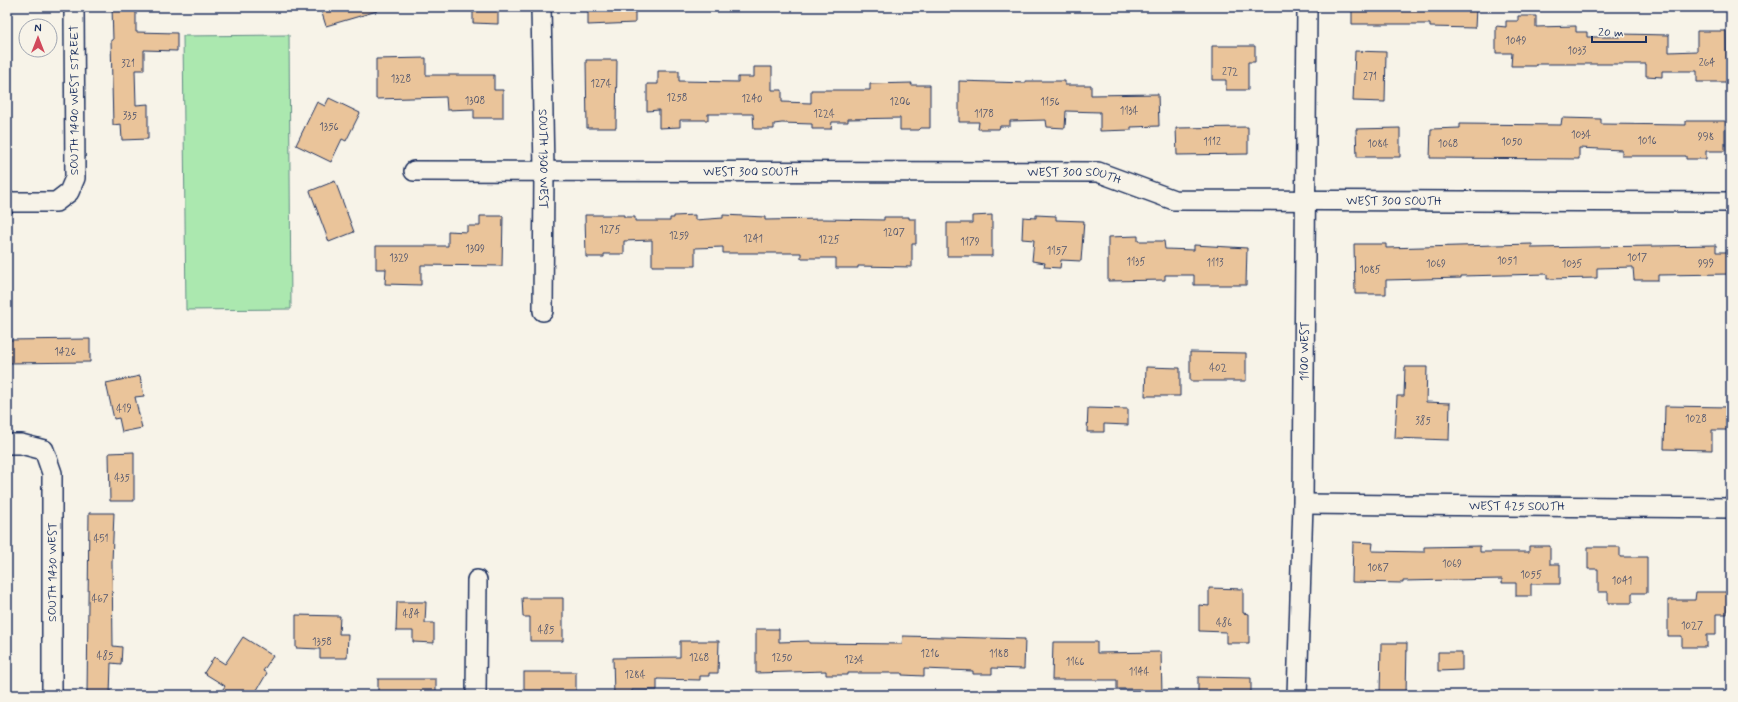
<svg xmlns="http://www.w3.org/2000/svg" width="1738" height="702" font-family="Mynerve,sans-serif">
<rect width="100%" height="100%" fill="#f7f3e8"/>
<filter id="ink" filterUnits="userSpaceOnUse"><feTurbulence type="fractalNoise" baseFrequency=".025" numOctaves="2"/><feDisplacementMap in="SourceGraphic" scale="8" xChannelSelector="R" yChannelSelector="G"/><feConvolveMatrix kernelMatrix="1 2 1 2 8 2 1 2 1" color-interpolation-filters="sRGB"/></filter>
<g filter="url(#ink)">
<path fill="#abe8af" stroke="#638c86" d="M289,35L291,309L186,310L183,36Z"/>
<g fill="#eac49a" stroke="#1b2f5e">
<path d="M112,7H136V32L177,33V51L144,50V70H135L136,105L148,104V139L122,140L121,124L113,125L111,40H113Z"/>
<path d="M320,7H376L377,11L326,26Z"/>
<path d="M473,7H498V24L473,23Z"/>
<path d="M588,7H627V9H635V23L588,25Z"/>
<path d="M1352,7H1476L1475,28L1430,27V24H1352Z"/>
<path d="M1518,16H1536V27L1576,26V32H1587V37H1620V34L1669,35V52L1697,51V31H1726L1727,82H1697V71H1662V77L1646,76V64H1536V66H1511L1512,53H1496V26L1506,27V21H1518Z"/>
<path d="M1212,46H1255V62H1248V90H1226V80H1212Z"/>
<path d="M1355,51L1386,52L1385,102L1353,101Z"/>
<path d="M426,58V75H494V90H503V118H474V109L447,110L446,97L376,99V59Z"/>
<path d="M586,60H617L616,128H587Z"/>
<path d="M754,67H772V90H782V102L811,103V90H870V84L912,83L911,85H930V128H921L919,130H900V118L848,119V122H832L831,129H812V124L782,123L774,124V129H754L753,114H708V120H680V127L659,128V110L647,111V84H658V71H679V81L738,82V77H754Z"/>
<path d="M959,81L1026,83V81H1065V85H1091V95L1158,94L1159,126L1131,127V130L1100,131V112L1066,111L1065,128L1047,127L1046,120L1010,121V126H1000L999,129H978L979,122H959Z"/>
<path d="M329,98L360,113L346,141L342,139L331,162L296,145L317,102L325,106Z"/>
<path d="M1562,118L1601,119V124L1686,125V121H1725V151H1706V159H1686V156H1622V150L1579,148V159L1430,158L1431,129L1460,128V124L1561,125Z"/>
<path d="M1248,127V154L1177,155L1176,128Z"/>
<path d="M1400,128V157H1357L1356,129Z"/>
<path d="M335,181L354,232L329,242L310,191Z"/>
<path d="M585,215H624V217H635V221H670V218H674V216L695,215V220L723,218V215L765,217V220L823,219L884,220V217H909V219H916V244H912V267L858,266V268H836V258H801V253H723V247L695,248V266H652V240L624,241V254H604V257H586Z"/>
<path d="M992,215V256H947V223H972V216Z"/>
<path d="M1036,215L1056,216V220L1084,221L1081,261L1061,260L1060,268L1044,267L1045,263L1032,261L1034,240L1022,239L1023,217L1036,218Z"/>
<path d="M480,216H503L502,266L421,265V285L385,284L386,269H376V246H448V231L467,232V226H480Z"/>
<path d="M1138,236V241H1164L1165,249L1194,250V245L1247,248L1246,285H1194V275H1165V280L1108,281V237Z"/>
<path d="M1354,244H1386V248L1532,244V248L1716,245V252H1731V274L1658,275V280H1634L1633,267L1597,268V278L1547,279V274L1461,276V278L1386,280V294H1355Z"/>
<path d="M90,339V362L7,363V340Z"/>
<path d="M1190,352L1246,353V381H1190Z"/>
<path d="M1146,367L1180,368V396H1145Z"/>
<path d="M1405,367H1427L1426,402L1450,403L1449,440L1395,438L1397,396H1404Z"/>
<path d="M140,376L144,396L135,397L142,428L122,432L119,418L114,419L106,383Z"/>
<path d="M1665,406L1729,407L1728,430H1712V450L1664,449Z"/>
<path d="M1088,408L1128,409V425L1104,424V432H1087Z"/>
<path d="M134,452V501H110L109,453Z"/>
<path d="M89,513H114L112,562L113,646L122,647L121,664L111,663L110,695H87Z"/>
<path d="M1353,542L1373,543L1372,551L1424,552V547L1480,546V552H1529V546H1550V564H1560V584H1531V596H1516V583H1502V579L1403,581V583L1352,582Z"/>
<path d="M1588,547H1620V557H1647V593H1632V603H1608V592H1598V569H1588Z"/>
<path d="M1209,588L1243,589V613L1249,614V643H1226V632L1199,631V605L1209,606Z"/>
<path d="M1696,592H1728L1727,614H1716V635H1707V647H1682V636H1668V600H1695Z"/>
<path d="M522,598H563V641H530V617H523Z"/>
<path d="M397,602H426L425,623H434V643L413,642V631H396Z"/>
<path d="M296,615L340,616L339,634H348L347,658H320V649L296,648Z"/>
<path d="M756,629H779V642L809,641V643L902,644L903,636L1025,639L1024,669L992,668V674H973V671L924,669V676L902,675V673H848V675H826V671L756,673Z"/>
<path d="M243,637L273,656L263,671L267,673L254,695H219L225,686L204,673L214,657L225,664Z"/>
<path d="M680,641H719L718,673H709V676H700V680L657,679V690H632V695H614L613,658L680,657Z"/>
<path d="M1053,642H1097V653L1161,652L1162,695H1141V689H1117V680H1052Z"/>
<path d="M1381,643H1407L1406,695H1380Z"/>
<path d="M1438,652H1462V670L1438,671Z"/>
<rect x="524" y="672" width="52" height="23"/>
<path d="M1198,677L1251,678V695H1198Z"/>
<rect x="378" y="679" width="58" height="16"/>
</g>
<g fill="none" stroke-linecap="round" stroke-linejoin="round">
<g stroke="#1b2f5e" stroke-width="22">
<g id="minor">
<path id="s1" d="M541,7L544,171L543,311"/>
<path id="s2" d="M414,171L1098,172L1174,200L1731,202"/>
<path d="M7,202H56L69,192L75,178L74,7"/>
<path d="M7,444H21L44,450L52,473V695"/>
<path id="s3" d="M1303,504L1731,508"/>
<path d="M476,695L477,580"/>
<path id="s4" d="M1297,695L1303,504L1307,7"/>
</g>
</g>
<use href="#minor" stroke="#f7f3e8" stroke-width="19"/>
</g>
</g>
<g text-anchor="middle" stroke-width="3.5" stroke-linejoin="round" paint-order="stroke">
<g font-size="10" fill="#4f546d">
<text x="1516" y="44">1049</text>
<text x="1577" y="54">1033</text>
<text x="1707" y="66">264</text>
<text x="128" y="67">321</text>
<text x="1230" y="75">272</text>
<text x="1370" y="80">271</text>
<text x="401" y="82">1328</text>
<text x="601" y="87">1274</text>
<text x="677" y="101">1258</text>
<text x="752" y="102">1240</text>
<text x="475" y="104">1308</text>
<text x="900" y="105">1206</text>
<text x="1050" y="105">1156</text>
<text x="1129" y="114">1134</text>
<text x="824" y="117">1224</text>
<text x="984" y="117">1178</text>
<text x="130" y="119">335</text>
<text x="329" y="130">1356</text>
<text x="1581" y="138">1034</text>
<text x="1706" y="140">998</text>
<text x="1647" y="144">1016</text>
<text x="1212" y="145">1112</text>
<text x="1512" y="145">1050</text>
<text x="1378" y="147">1084</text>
<text x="1448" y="147">1068</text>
<text x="610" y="233">1275</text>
<text x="894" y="236">1207</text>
<text x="679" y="239">1259</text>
<text x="753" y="242">1241</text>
<text x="829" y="243">1225</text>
<text x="970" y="245">1179</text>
<text x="475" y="252">1309</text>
<text x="1057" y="254">1157</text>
<text x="399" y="261">1329</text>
<text x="1637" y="261">1017</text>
<text x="1507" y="264">1051</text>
<text x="1136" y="265">1135</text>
<text x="1215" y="266">1113</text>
<text x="1436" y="267">1069</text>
<text x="1572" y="267">1035</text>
<text x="1706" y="267">999</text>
<text x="1370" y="273">1085</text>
<text x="65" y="355">1426</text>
<text x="1218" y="371">402</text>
<text x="124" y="412">419</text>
<text x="1696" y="422">1028</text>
<text x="1423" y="424">385</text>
<text x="122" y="481">435</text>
<text x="101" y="542">451</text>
<text x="1452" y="567">1069</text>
<text x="1378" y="571">1087</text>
<text x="1531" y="578">1055</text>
<text x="1622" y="584">1041</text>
<text x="100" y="602">467</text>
<text x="411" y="617">484</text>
<text x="1224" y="626">486</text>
<text x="1692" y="629">1027</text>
<text x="546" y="633">485</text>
<text x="322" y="645">1358</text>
<text x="930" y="657">1216</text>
<text x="999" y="657">1188</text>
<text x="105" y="659">485</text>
<text x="699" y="661">1268</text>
<text x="782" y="661">1250</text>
<text x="854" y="663">1234</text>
<text x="1075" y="665">1166</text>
<text x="1139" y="675">1144</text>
<text x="635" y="678">1284</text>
</g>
<g font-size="12" fill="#1b2f5e" stroke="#f7f3e8">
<text transform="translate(74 100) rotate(-90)" y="4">SOUTH 1400 WEST STREET</text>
<text dy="4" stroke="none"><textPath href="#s1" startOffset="152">SOUTH 1300 WEST</textPath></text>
<text dy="4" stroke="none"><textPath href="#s2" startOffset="337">WEST 300 SOUTH</textPath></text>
<text dy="4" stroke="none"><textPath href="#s2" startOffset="661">WEST 300 SOUTH</textPath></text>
<text dy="4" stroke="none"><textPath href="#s2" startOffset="985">WEST 300 SOUTH</textPath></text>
<text dy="4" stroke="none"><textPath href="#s4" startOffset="344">1100 WEST</textPath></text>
<text dy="4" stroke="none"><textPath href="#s3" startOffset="214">WEST 425 SOUTH</textPath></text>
<text transform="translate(52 572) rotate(-90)" y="4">SOUTH 1430 WEST</text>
</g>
</g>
<rect width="1738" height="702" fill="none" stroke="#f7f3e8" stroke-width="24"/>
<rect x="12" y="12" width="1714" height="678" fill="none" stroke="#1b2f5e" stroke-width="1.5" filter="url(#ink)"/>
<g transform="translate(38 38)"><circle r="19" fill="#f7f3e8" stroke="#9fa5b1"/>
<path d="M0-3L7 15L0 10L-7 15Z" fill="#d1495b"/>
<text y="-6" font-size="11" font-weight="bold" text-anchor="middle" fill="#1b2f5e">N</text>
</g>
<path d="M1592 36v6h54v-6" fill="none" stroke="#1b2f5e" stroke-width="2"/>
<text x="1598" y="36" font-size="12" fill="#1b2f5e" stroke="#f7f3e8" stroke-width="3" paint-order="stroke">20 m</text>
</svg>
